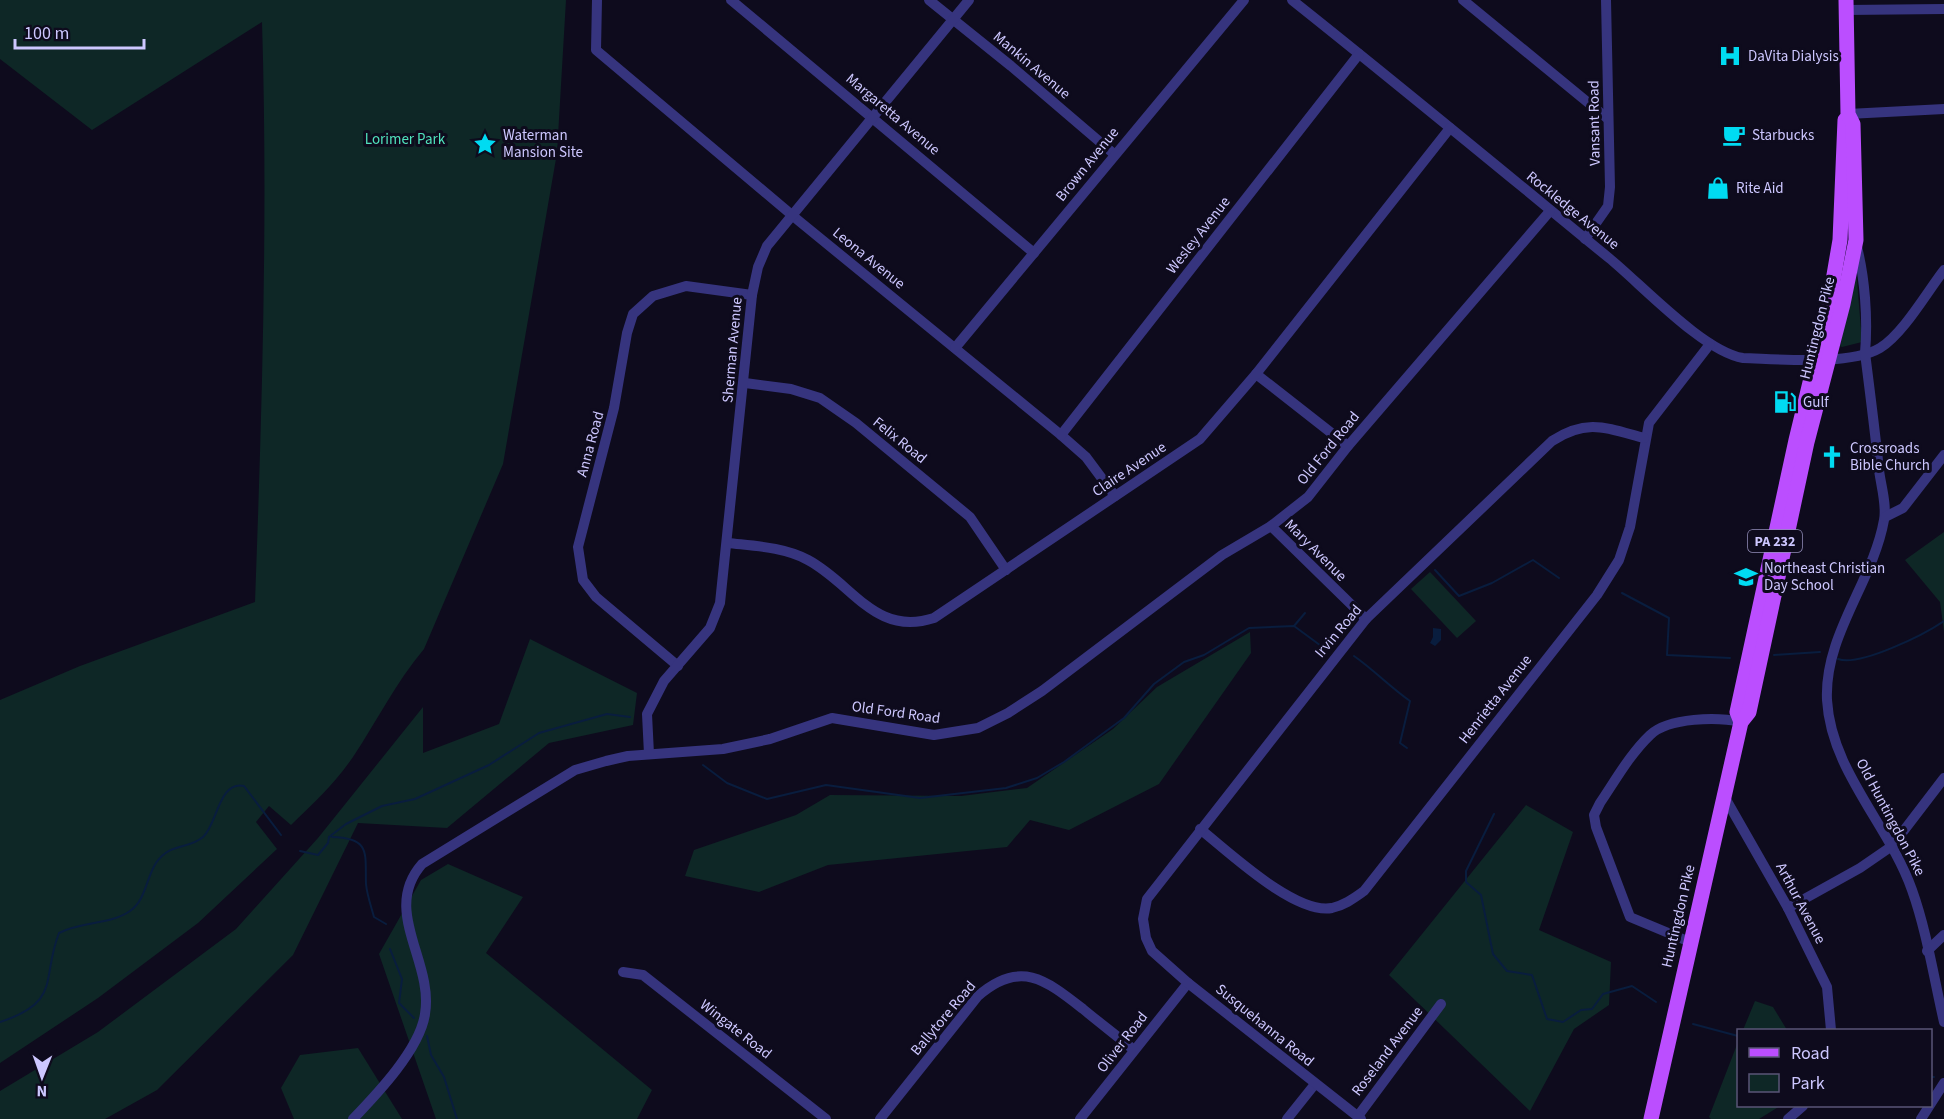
<svg xmlns="http://www.w3.org/2000/svg" width="1944" height="1119" font-family="'Source Sans 3',sans-serif">
<rect width="100%" height="100%" fill="#0e0b1d"/>
<g fill="#0e2726">
<path d="M0,0H566L557,153L503,464L424,649C396,682 377,721 353,757C335,783 314,803 291,825L269,806L256,822L277,849L198,923L98,998L0,1063V700L80,666L255,602C262,409 268,215 262,22L92,130L0,59Z"/>
<path d="M1856,268L1862,342L1842,347L1840,346Z"/>
<path d="M1944,532V632L1940,602L1905,560Z"/>
<path d="M1430,572L1476,621L1457,638L1411,589Z"/>
<path d="M1250,632L1251,653L1159,784L1069,830L1030,820L1007,847L828,865L759,892L685,876L694,850L796,815L830,795L961,796L1027,788L1113,729L1157,687Z"/>
<path d="M530,639L637,693L633,725L549,743L447,828L358,823L293,955L157,1090L105,1119H0V1091L98,1032L236,929L318,838L423,707V753L499,724Z"/>
<path d="M1526,805L1573,832L1539,930L1611,962L1609,1005L1574,1029L1530,1111L1389,975Z"/>
<path d="M448,864L523,897L486,953L652,1090L637,1119H436L379,954L421,880Z"/>
<path d="M1755,1001L1773,1007L1787,1030H1743Z"/>
<path d="M1738,1042V1106H1780L1759,1119H1711L1709,1117Z"/>
<path d="M358,1048L402,1119H294L281,1088L300,1055Z"/>
</g>
<path fill="#091d3e" d="M1433,628L1441,629V640L1435,646L1430,643L1433,637Z"/>
<g fill="none" stroke-linecap="round" stroke-linejoin="round">
<g stroke="#091d3e" stroke-width="2">
<path d="M1435,570L1459,596L1492,583L1533,560L1559,578"/>
<path d="M1622,593L1669,618L1667,655L1730,658"/>
<path d="M1294,626L1305,613"/>
<path d="M1774,655L1820,652"/>
<path d="M1354,656C1374,670 1390,687 1410,701L1400,743L1407,748"/>
<path d="M1838,659C1860,667 1925,634 1944,621"/>
<path d="M703,765L727,783L767,799L826,785L920,798L1006,788L1037,778L1064,762L1124,718L1154,684L1184,662L1204,655L1249,628L1294,626L1328,651"/>
<path d="M1494,814L1466,871V882L1481,895L1493,954L1507,971L1532,975L1547,1019L1563,1022L1581,1010L1592,1009L1603,994L1632,986L1656,1002"/>
<path d="M329,837L346,824L382,806L415,799L489,765L539,733L607,714L630,717"/>
<path d="M332,837C371,838 365,853 366,884C367,895 371,906 374,917L386,924"/>
<path d="M300,851L318,855L328,843L329,837"/>
<path d="M390,949L402,979L399,1003L414,1018"/>
<path d="M0,1022C62,1002 41,979 59,933C81,921 110,925 130,911C146,900 146,878 156,863C170,842 188,850 203,837C217,825 219,780 244,786L281,835"/>
<path d="M1693,1024L1738,1036"/>
<path d="M427,1036L431,1055L444,1077L457,1119"/>
<path d="M1930,1077H1934"/>
</g>
<g stroke="#36347e" stroke-width="10">
<path d="M597,0L596,50L799,221L1061,435L1086,457L1115,496"/>
<path d="M731,0L1034,253"/>
<path d="M929,0L1011,66L1114,154"/>
<path d="M1292,0C1399,85 1504,172 1609,258C1642,285 1704,352 1743,358C1777,359 1850,366 1880,348C1903,334 1927,292 1944,270"/>
<path d="M1463,0L1608,119"/>
<path d="M1846,10L1944,9"/>
<path d="M1848,114L1944,109"/>
<path d="M1585,239L1608,206L1610,187L1606,0"/>
<path d="M1856,243C1865,277 1868,319 1865,353C1870,392 1875,431 1879,470C1881,486 1887,505 1884,520C1873,582 1824,635 1827,700C1831,771 1889,825 1912,890C1927,932 1934,979 1944,1022"/>
<path d="M955,348L1244,0"/>
<path d="M1256,374L1348,446"/>
<path d="M745,383L791,389L820,398L856,423L970,517L1006,570"/>
<path d="M1061,435L1359,54"/>
<path d="M1885,517L1903,508L1944,455"/>
<path d="M1271,526L1366,619"/>
<path d="M728,543C754,546 784,547 808,560C853,584 875,637 934,618L1200,439L1256,374L1450,128"/>
<path d="M678,666L596,597L583,580L578,547L614,408L627,333L633,314L653,296L686,286L752,295"/>
<path d="M649,754L647,714L664,681L710,628L720,603L752,295L758,267L767,246L969,0"/>
<path d="M1724,796L1788,908L1827,987L1831,1030"/>
<path d="M1200,829C1229,852 1295,915 1332,908C1345,905 1354,898 1364,891L1597,595L1619,560L1630,527L1649,423L1710,344"/>
<path d="M1788,908L1860,868L1892,846L1944,778"/>
<path d="M1690,942L1630,917L1596,827L1594,815L1600,803C1615,781 1630,754 1650,735C1669,717 1718,717 1741,722"/>
<path d="M1927,951L1944,935"/>
<path d="M623,972L643,975L826,1119"/>
<path d="M1358,1116L1441,1004"/>
<path d="M353,1119C377,1094 420,1049 425,1014C434,961 381,911 422,864L575,770L606,761L628,756L723,749L770,739L832,718L934,735L978,728L1008,713L1042,691L1222,555L1271,526L1308,497L1348,446L1550,211"/>
<path d="M880,1119L978,996C1020,959 1046,980 1083,1009C1100,1023 1117,1036 1134,1050"/>
<path d="M1080,1119L1188,983"/>
<path d="M1287,1119L1315,1084"/>
<path d="M1361,1119L1188,983L1152,951L1146,938L1143,919L1147,899L1366,619L1552,441C1587,418 1607,428 1644,438"/>
<path d="M1788,1119L1803,1106"/>
<path d="M1921,1119L1944,1083"/>
</g>
<g stroke="#bb4eff" stroke-width="15">
<path d="M1741,722L1737,712L1796,440L1829,304L1840,240L1845,120"/>
<path d="M1651,1119L1741,722L1749,712L1807,442L1843,304L1856,240L1853,124L1848,114L1846,0"/>
</g>
</g>
<defs>
<g id="hospital-bare" transform="scale(1.8)"><path d="M-5-5h3v3.5h4V-5h3V5h-3V1.5h-4V5h-3Z" fill="#00dbf2" stroke="#0e0b1d" stroke-width="2.5" paint-order="stroke"/></g>
<g id="cafe-bare" transform="scale(1.8)"><path d="M-5.5-4.5H6V0H3Q3 3.5 0 3.5H-2.5Q-5.5 3.5-5.5 0ZM3-3.2v2h1.7v-2ZM-6 4.5H4V6H-6Z" fill="#00dbf2" stroke="#0e0b1d" stroke-width="2.5" paint-order="stroke"/></g>
<g id="sight-bare" transform="scale(1.8)"><path d="M0-6L1.8-2.2L6-1.7L2.9 1.2L3.7 5.4L0 3.3L-3.7 5.4L-2.9 1.2L-6-1.7L-1.8-2.2Z" fill="#00dbf2" stroke="#0e0b1d" stroke-width="2.5" paint-order="stroke"/></g>
<g id="shop-bare" transform="scale(1.8)"><path d="M-5-2.5h2.3a2.7 3.5 0 0 1 5.4 0H5L5.5 6h-11ZM-1.5-2.5h3a1.5 2.3 0 0 0-3 0Z" fill="#00dbf2" stroke="#0e0b1d" stroke-width="2.5" paint-order="stroke"/></g>
<g id="fuel-bare" transform="scale(1.8)"><path d="M-5.5-6h7V0h2V4h1.3V-2.5L3-4.5l.8-.8L6-3V5H2.5V1h-1V6h-7ZM-4.2-4.7v3.2H.2V-4.7Z" fill="#00dbf2" stroke="#0e0b1d" stroke-width="2.5" paint-order="stroke"/></g>
<g id="church-bare" transform="scale(1.8)"><path d="M-1.2-6h2.4v3.5h3.3v2.4h-3.3V6h-2.4V-.1h-3.3v-2.4h3.3Z" fill="#00dbf2" stroke="#0e0b1d" stroke-width="2.5" paint-order="stroke"/></g>
<g id="school-bare" transform="scale(1.8)"><path d="M0-5L7-2L0 1L-7-2ZM-4 1L0 2.5L4 1V4Q0 6-4 4Z" fill="#00dbf2" stroke="#0e0b1d" stroke-width="2.5" paint-order="stroke"/></g>
</defs>
<g fill-rule="evenodd">
<use href="#hospital-bare" x="1730" y="56"/>
<use href="#cafe-bare" x="1734" y="135"/>
<use href="#sight-bare" x="485" y="144"/>
<use href="#shop-bare" x="1718" y="188"/>
<use href="#fuel-bare" x="1785" y="402"/>
<use href="#church-bare" x="1832" y="457"/>
<use href="#school-bare" x="1746" y="577"/>
</g>
<g text-anchor="middle" stroke-width="6" stroke-linejoin="round" paint-order="stroke">
<rect fill="#0e0b1d" stroke="#948fbb" stroke-width="1.5" x="1748" y="530" width="54" height="22" rx="4.5"/>
<g font-size="14" font-weight="bold" fill="#cdc7ff">
<text x="1775" y="546">PA 232</text>
</g>
<g font-size="15" fill="#cdc7ff" stroke="#0e0b1d" text-anchor="start">
<text x="1748" y="61">DaVita Dialysis</text>
<text x="503" y="140">Waterman<tspan x="503" dy="17">Mansion Site</tspan></text>
<text x="1752" y="140">Starbucks</text>
<text x="1736" y="193">Rite Aid</text>
<text x="1803" y="407">Gulf</text>
<text x="1850" y="453">Crossroads<tspan x="1850" dy="17">Bible Church</tspan></text>
<text x="1764" y="573">Northeast Christian<tspan x="1764" dy="17">Day School</tspan></text>
</g>
<g font-size="15" fill="#cdc7ff" stroke="#0e0b1d">
<text transform="translate(1032 65) rotate(40)" y="5">Mankin Avenue</text>
<text transform="translate(893 114) rotate(40)" y="5">Margaretta Avenue</text>
<text transform="translate(1594 123) rotate(-91)" y="5">Vansant Road</text>
<text transform="translate(1087 164) rotate(-51)" y="5">Brown Avenue</text>
<text transform="translate(1573 210) rotate(39)" y="5">Rockledge Avenue</text>
<text transform="translate(1198 235) rotate(-52)" y="5">Wesley Avenue</text>
<text transform="translate(869 258) rotate(39)" y="5">Leona Avenue</text>
<text transform="translate(1817 328) rotate(-76)" y="5">Huntingdon Pike</text>
<text transform="translate(732 350) rotate(-85)" y="5">Sherman Avenue</text>
<text transform="translate(900 440) rotate(39)" y="5">Felix Road</text>
<text transform="translate(590 444) rotate(-75)" y="5">Anna Road</text>
<text transform="translate(1328 448) rotate(-51)" y="5">Old Ford Road</text>
<text transform="translate(1129 469) rotate(-34)" y="5">Claire Avenue</text>
<text transform="translate(1316 550) rotate(45)" y="5">Mary Avenue</text>
<text transform="translate(1338 631) rotate(-50)" y="5">Irvin Road</text>
<text transform="translate(1495 699) rotate(-52)" y="5">Henrietta Avenue</text>
<text transform="translate(896 712) rotate(8)" y="5">Old Ford Road</text>
<text transform="translate(1891 817) rotate(62)" y="5">Old Huntingdon Pike</text>
<text transform="translate(1801 903) rotate(62)" y="5">Arthur Avenue</text>
<text transform="translate(1678 916) rotate(-77)" y="5">Huntingdon Pike</text>
<text transform="translate(943 1018) rotate(-50)" y="5">Ballytore Road</text>
<text transform="translate(1265 1025) rotate(39)" y="5">Susquehanna Road</text>
<text transform="translate(736 1029) rotate(38)" y="5">Wingate Road</text>
<text transform="translate(1122 1042) rotate(-52)" y="5">Oliver Road</text>
<text transform="translate(1387 1051) rotate(-53)" y="5">Roseland Avenue</text>
</g>
<g font-size="15" fill="#50e2bc" stroke="#0e0b1d">
<text x="405" y="144">Lorimer Park</text>
</g>
</g>
<rect x="1737" y="1029" width="195" height="78" fill="#0e0b1d" stroke="#5a5677" stroke-width="1.5"/>
<rect x="1749" y="1048" width="30" height="9" fill="#bb4eff" stroke="#5a5677" stroke-width="1.5"/>
<text x="1791" y="1059" font-size="18" fill="#cdc7ff">Road</text>
<rect x="1749" y="1074" width="30" height="18" fill="#0e2726" stroke="#5a5677" stroke-width="1.5"/>
<text x="1791" y="1089" font-size="18" fill="#cdc7ff">Park</text>
<g transform="translate(42 1077) rotate(181)" stroke="#0e0b1d" stroke-width="4.5" paint-order="stroke">
<path d="M0-4.5L10 22L0 15L-10 22Z" fill="#cdc7ff"/>
<text y="-9" font-size="16" font-weight="bold" text-anchor="middle" fill="#cdc7ff">N</text>
</g>
<path d="M15 39v9h129v-9" fill="none" stroke="#cdc7ff" stroke-width="3"/>
<text x="24" y="39" font-size="18" fill="#cdc7ff" stroke="#0e0b1d" stroke-width="4.5" paint-order="stroke">100 m</text>
</svg>
